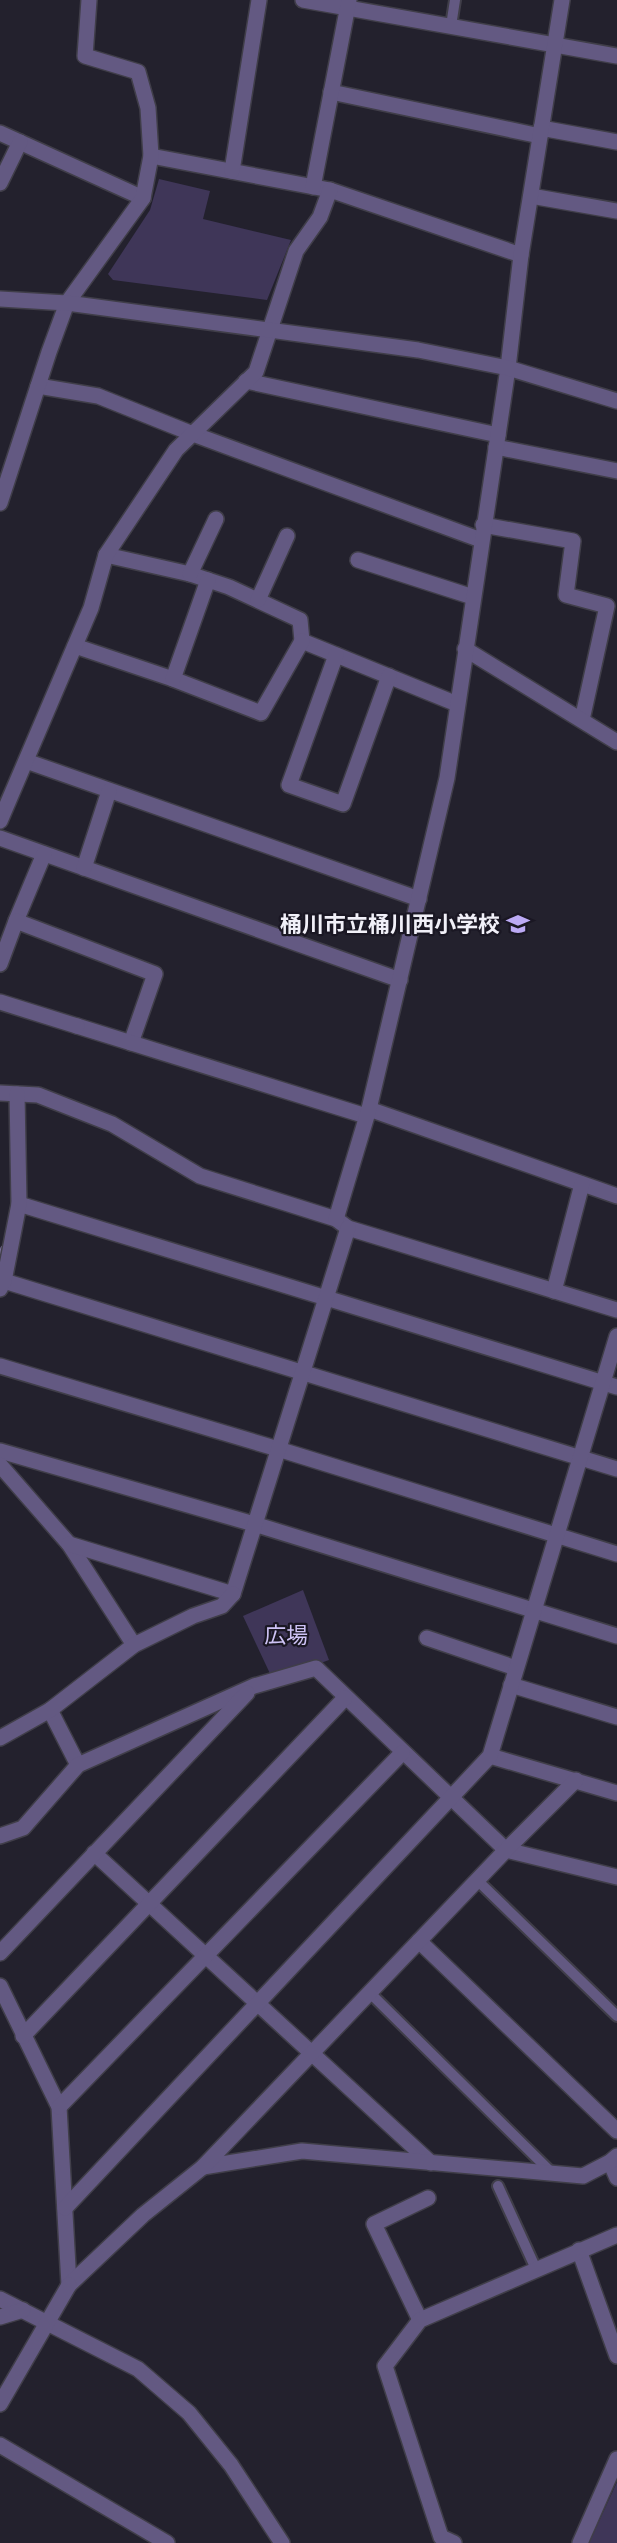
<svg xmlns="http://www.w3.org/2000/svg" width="617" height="2543" font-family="Mulish,'Noto Sans JP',sans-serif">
<rect width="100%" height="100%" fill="#23212d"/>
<g fill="#3f3658">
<path d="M159,179L210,191L203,219L291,240L267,300L113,280L108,274L150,210Z"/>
<path d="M303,1590L329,1660L273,1680L243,1616Z"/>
<path d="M617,2482V2543H589Z"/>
</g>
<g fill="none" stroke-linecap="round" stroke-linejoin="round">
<path stroke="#7c7198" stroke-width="5" d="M0,1256L3,1248"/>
<g stroke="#403e49" stroke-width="14">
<g id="service">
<path d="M451,26L455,0"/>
<path d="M477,1880L617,2016"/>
<path d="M370,1993L553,2174"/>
<path d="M498,2186L536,2269"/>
</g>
</g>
<g stroke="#403e49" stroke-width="18">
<g id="minor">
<path d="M303,0L617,56"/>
<path d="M331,92L540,136"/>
<path d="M541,128L617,142"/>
<path d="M0,133L143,198"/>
<path d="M151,156L330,190L521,255"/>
<path d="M232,171L259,0"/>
<path d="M0,183L20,142"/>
<path d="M313,187L349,0"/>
<path d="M531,196L617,211"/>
<path d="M246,381L498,435"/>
<path d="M38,386L98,396L193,434L481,540"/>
<path d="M496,447L617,471"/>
<path d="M0,503L49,352L67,303L143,198L151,156L148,108L138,72L85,56L89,0"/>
<path d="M483,525L573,541L566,595L607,606L582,720"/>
<path d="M106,555L190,574L229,587L300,620L302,641L457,704"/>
<path d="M358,560L473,597"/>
<path d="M190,574L216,519"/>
<path d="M258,600L287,536"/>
<path d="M75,646L173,679L261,713L302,641"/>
<path d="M465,649L617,742"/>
<path d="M336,655L289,785L343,804L389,676"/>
<path d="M173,679L208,580"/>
<path d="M26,761L419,899"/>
<path d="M0,821L91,608L106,555L176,450L256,372L296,251L320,217L330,190"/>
<path d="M0,838L400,980"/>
<path d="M84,868L109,791"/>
<path d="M16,921L44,854"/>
<path d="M0,964L16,921L155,974L131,1043"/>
<path d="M77,1026L366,1116"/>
<path d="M0,1093L38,1095L112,1124L200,1176L336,1219L348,1228L617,1310"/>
<path d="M369,1109L617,1196"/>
<path d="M19,1204L617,1387"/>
<path d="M336,1219L369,1109L447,778L508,368L521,255L562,0"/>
<path d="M4,1281L617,1469"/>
<path d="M0,1289L4,1281L19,1204L17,1094"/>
<path d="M554,1291L582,1184"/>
<path d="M0,1366L278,1449L617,1554"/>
<path d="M0,1451L254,1524L617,1636"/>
<path d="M0,1465L69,1544L134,1645"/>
<path d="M69,1544L233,1594L348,1228"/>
<path d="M427,1638L516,1668"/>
<path d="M511,1685L617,1717"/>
<path d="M50,1710L78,1765"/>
<path d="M0,1738L50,1710L134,1645L193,1616L222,1606L233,1594"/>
<path d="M490,1756L617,1793"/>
<path d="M0,1836L23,1828L78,1765L254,1686L316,1668L506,1850L617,1877"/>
<path d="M94,1853L431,2163"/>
<path d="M419,1941L617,2131"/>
<path d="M0,1953L247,1693"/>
<path d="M0,1986L59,2107L69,2285"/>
<path d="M23,2036L345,1698"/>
<path d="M59,2107L402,1753"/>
<path d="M610,2162L617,2178"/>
<path d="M203,2167L302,2151L583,2176L610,2162L617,2156"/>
<path d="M65,2208L490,1756L617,1336"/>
<path d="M579,2250L617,2356"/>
<path d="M69,2285L143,2215L203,2167L506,1850L576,1780"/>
<path d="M0,2299L138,2369L189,2413L231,2465L282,2543"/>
<path d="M0,2317L23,2310"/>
<path d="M420,2320L374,2224L428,2198"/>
<path d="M454,2543L441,2537L385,2366L420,2320L617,2235"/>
<path d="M580,2543L617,2459"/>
</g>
</g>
<g stroke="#403e49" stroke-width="18">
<g id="tertiary">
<path d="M0,299L67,303L418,350L508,368L617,401"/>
<path d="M0,1002L77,1026"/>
<path d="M0,2404L69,2285"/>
<path d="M0,2445L167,2543"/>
</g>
</g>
<use href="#service" stroke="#635982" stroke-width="10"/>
<use href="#minor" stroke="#635982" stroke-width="15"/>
<use href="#tertiary" stroke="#635982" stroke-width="15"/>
</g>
<defs>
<g id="school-bare" transform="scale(1.8)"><path d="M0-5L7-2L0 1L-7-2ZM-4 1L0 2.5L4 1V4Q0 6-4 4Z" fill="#bcaaf5" stroke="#1a1723" stroke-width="2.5" paint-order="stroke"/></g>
</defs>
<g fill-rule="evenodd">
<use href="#school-bare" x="518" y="924"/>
</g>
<g text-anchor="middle" stroke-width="4.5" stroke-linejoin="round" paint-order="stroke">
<g font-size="22" font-weight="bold" fill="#f1f0f8" stroke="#1a1723" text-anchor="end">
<text x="500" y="932">桶川市立桶川西小学校</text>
</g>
<g font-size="22" fill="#cec3f5" stroke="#1a1723">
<text x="286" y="1643">広場</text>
</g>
</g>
</svg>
